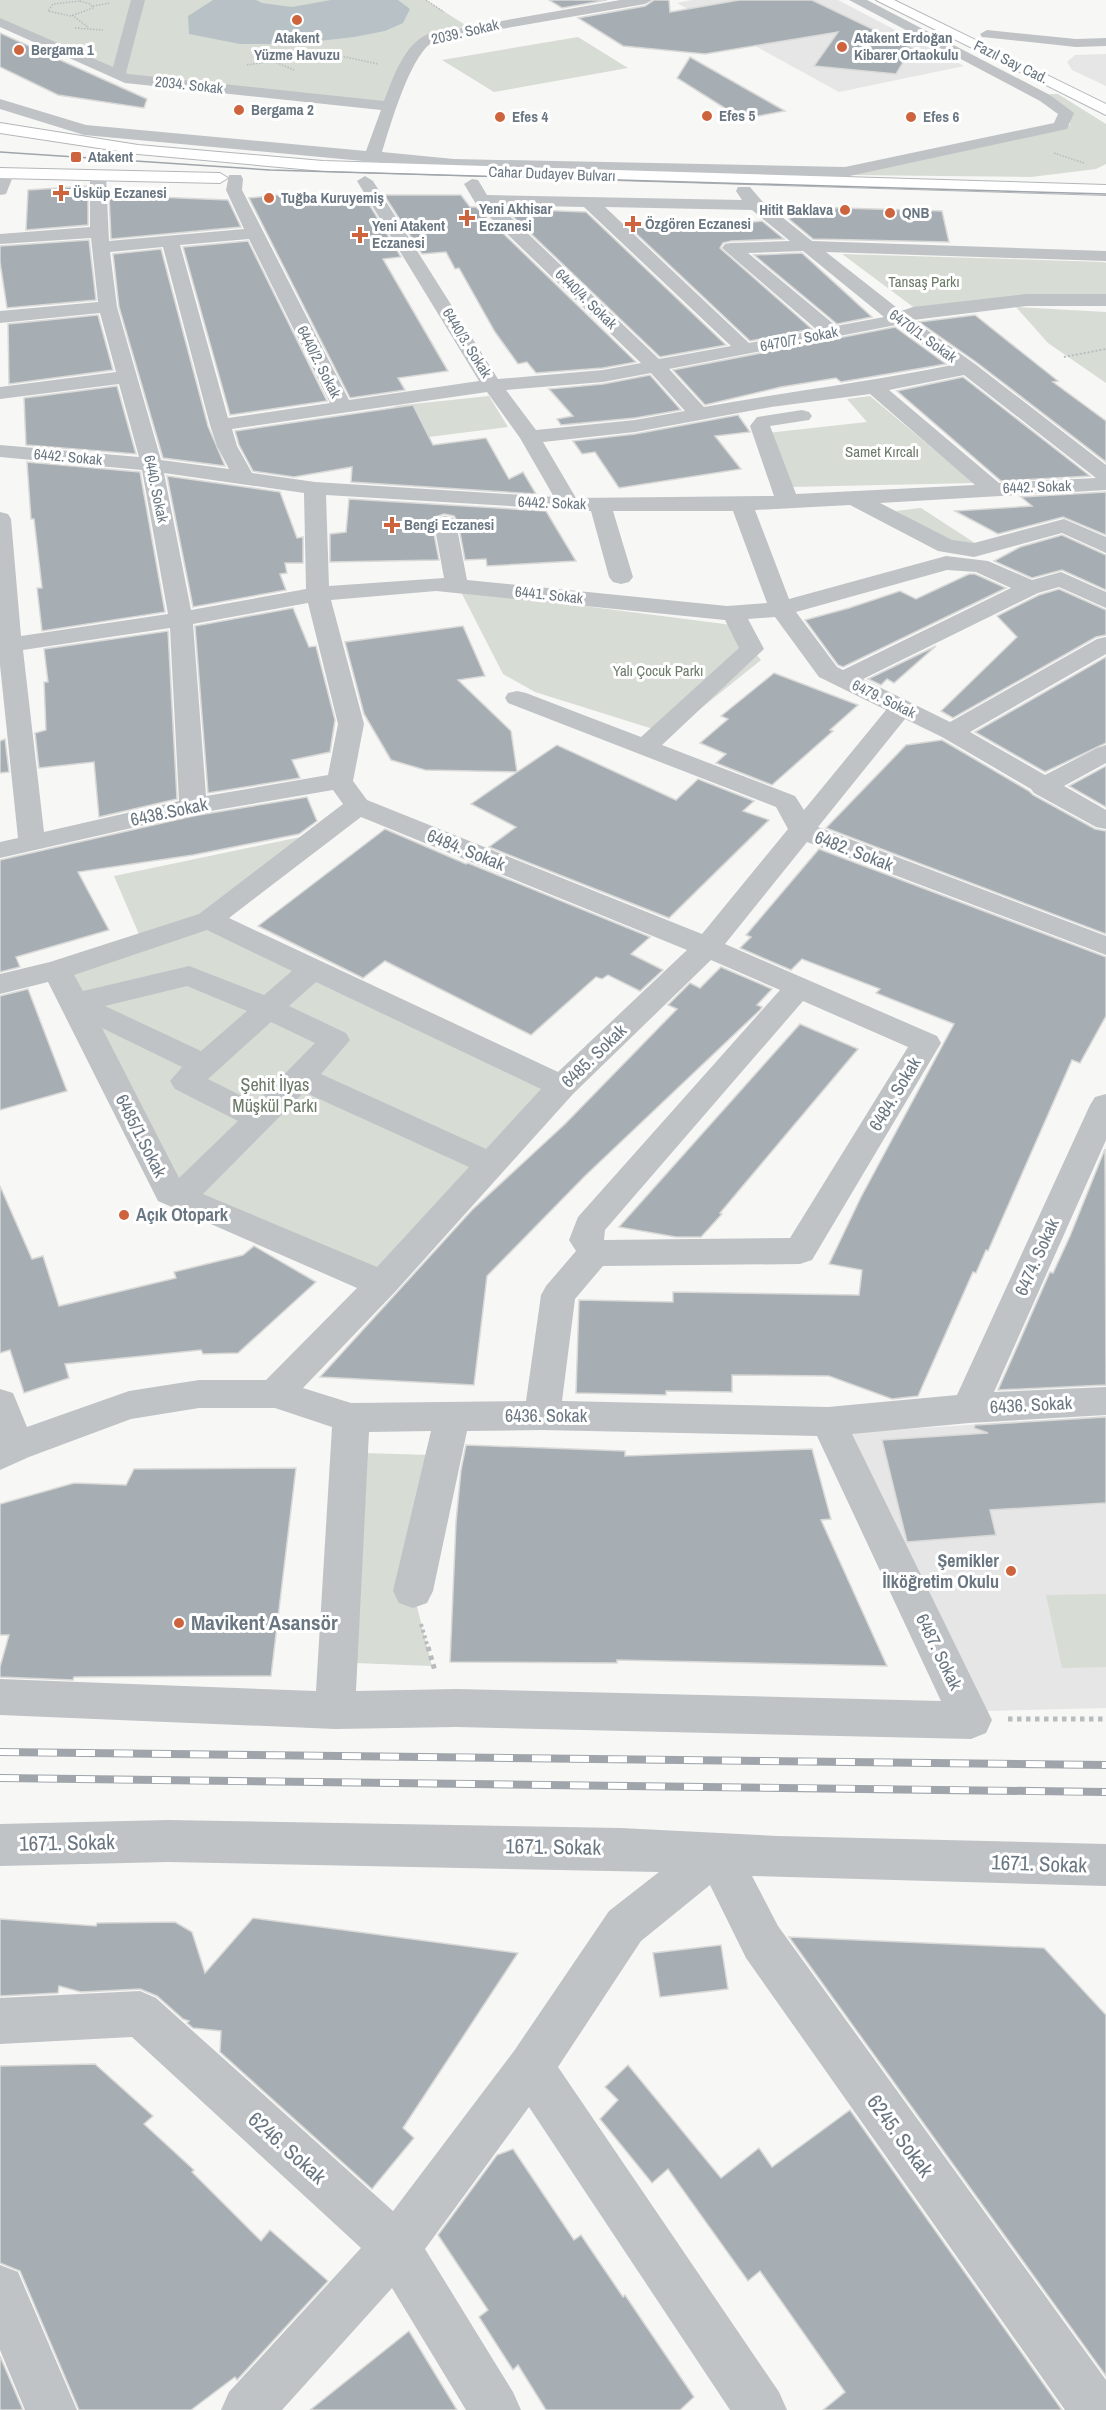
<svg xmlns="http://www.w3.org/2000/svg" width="1106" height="2410" font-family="'Archivo Narrow',sans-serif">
<rect width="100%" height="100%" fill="#f7f7f5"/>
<g fill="#e5e6e5">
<path d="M692,0H838L964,66L839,92L677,3Z"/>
<path d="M1106,54V86L1072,70L1067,62L1075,55Z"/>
<path d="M1106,1416V1708L987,1711L847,1433Z"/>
</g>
<g fill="#d7dcd5">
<path d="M0,0H426L467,26L435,34L418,42L387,103L125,77L0,20Z"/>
<path d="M578,37L628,68L494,92L442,60Z"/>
<path d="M1049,94H1058L1106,124V164L1096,169L1031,177L848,175L1057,130L1070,125V112Z"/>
<path d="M842,254L1104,262L1106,263V296L916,309Z"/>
<path d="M1016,307L1106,312V383L1048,343Z"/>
<path d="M489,396L508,427L413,439L395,406Z"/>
<path d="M870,396L974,483L790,487L767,433L867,422L847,399Z"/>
<path d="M921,508L978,545L952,543L896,511Z"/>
<path d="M460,590L732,625L761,660L669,734L535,692L503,674Z"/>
<path d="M310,835L205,918L141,939L114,876Z"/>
<path d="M209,920L562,1086L382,1284L170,1193L57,970Z"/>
<path d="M364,1453L431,1455L413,1591L432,1666L355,1663Z"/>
<path d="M1106,1594V1667L1062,1668L1046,1595Z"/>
</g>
<path fill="#b8c2c6" d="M213,0H256L262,3L292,7L331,0H398L410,9L403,23L385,31L354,37L293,44H240L189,34L188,16Z"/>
<g fill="#a7aeb3" stroke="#d9d9d8" stroke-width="1.5">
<path d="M549,0H607L562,8Z"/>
<path d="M654,0H669L670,12L739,0H812L912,48L896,74L814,66L838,32L705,54L623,46L578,18L645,6Z"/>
<path d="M0,33L147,99L144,108L58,95L0,67Z"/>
<path d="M690,57L785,111L742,119L677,78Z"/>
<path d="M88,186V225L26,230L28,190Z"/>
<path d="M296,193L297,196L363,194L401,257L383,259L448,371L398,378L405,390L350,398L249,198Z"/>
<path d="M109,195L228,200L241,227L111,239Z"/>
<path d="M384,195H461L470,207H476L636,362L603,368L536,373L527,362L518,364L495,332L459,268L455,269L446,252L422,254Z"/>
<path d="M807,207L942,211L949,242L813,239L789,219Z"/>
<path d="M505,209L586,212L726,345L660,357Z"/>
<path d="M665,219L668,221L713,220L714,222L740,220L743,223L762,221L784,239L731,241L723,243L720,248L812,329L750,341L626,224Z"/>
<path d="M89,240L96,300L7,308L0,262V246Z"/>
<path d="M248,241L327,401L230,415L183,247Z"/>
<path d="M161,249L208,426L225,466L163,458L119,307L113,254Z"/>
<path d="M802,253L872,317L837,324L754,255Z"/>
<path d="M98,315L113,370L9,384L8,324Z"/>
<path d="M975,315L1058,381L1053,382L1106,421V462L976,362L919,322Z"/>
<path d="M895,327L946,364L841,382L836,378L781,387L705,405L673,370Z"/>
<path d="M650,375L681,410L635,418L561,425L557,419L573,416L549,389L603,384Z"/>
<path d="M963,377L1090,476L1001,481L897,391Z"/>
<path d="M117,386L136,454L26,445L24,398Z"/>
<path d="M413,405L433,445L486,438L509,479L523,472L536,494L351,482L352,467L294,477L253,471L239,445L235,431Z"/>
<path d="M738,415L750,432L715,436L741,469L619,488L595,452L582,454L573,441L635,434Z"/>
<path d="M27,462L140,472L165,612L42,631L37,588H42L34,519H31Z"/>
<path d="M167,476L280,492L297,538L303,537V563H285L287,573L280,574L286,590L193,607Z"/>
<path d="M1106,492V535L1063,517L998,534L955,511L1032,506L1021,497Z"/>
<path d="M349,499L546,511L576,561L487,566L486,559L465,560L458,522L454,516L444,514L435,517L432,523L439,560L330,562V534L346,532Z"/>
<path d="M1062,535L1106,555V590L1062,570L1032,578L994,561L1020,547Z"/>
<path d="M969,574H975L1006,588L843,667L838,665L805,620L849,608L900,591L916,599Z"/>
<path d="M1059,589L1106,610V635L1096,637L953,718L941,711L1017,637L997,616L1039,595Z"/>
<path d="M293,608L309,647L316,646L335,720L330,752L292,760L300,778L208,793L195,626Z"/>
<path d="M463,626L485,676L458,680L511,731L517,772L557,745L676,800L698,779L754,801L743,811L769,820L669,918L489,847L516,827L471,804L517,772L425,770L391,760L364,714L345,642Z"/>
<path d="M168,631L177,799L99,817L94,762L39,768L35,733L46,730L44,682H48L44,649Z"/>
<path d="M936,646L894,683L887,679L881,685L868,679Z"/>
<path d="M1106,657V743L1045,772L975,732Z"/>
<path d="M774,673L858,705L830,730L833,731L772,785L716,763L726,754L700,743L728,719L721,716Z"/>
<path d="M5,739L9,772L0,773V741Z"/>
<path d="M942,740L1029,791L1033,795L1095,829L1106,831V934L826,828L906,745Z"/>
<path d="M1106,766V807L1069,786Z"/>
<path d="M307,797L317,821L299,834L193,855L78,872L109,930L16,957L20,967L0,972V860L193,816Z"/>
<path d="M385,829L466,864L468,863L650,937L631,954L663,970L640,991L608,975L602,979L596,977L531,1035L385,961L363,978L258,926Z"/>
<path d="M819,849L1106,957V1016L1080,1063L1072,1060L988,1251L986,1250L976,1273L973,1272L918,1396L892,1399L829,1376L732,1375V1392L666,1391V1395L576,1393L579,1300L673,1302V1292L859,1295L862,1270L829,1264L861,1197L954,1024L876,993L880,989L802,959L791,970L740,948L751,937L746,935Z"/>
<path d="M721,967L772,989L757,1005L762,1007L760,1010L585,1176L487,1276L474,1385L320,1377L472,1210L565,1124L677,1009L668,1005L690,983L700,988Z"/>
<path d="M28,989L67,1091L0,1110V996Z"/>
<path d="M800,1024L858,1049L720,1213L722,1214L701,1237H676L619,1227Z"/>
<path d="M1105,1149L1106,1385L998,1390L1050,1272L1053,1273L1070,1236Z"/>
<path d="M0,1186L32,1259L43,1256L59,1306L176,1278L174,1272L243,1255L254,1246L316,1282L238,1353L203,1354L201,1350L65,1364L69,1378L24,1393L10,1350L0,1353Z"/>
<path d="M1106,1417V1503L990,1510L996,1535L907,1542L882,1440L988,1433L974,1428L975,1425Z"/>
<path d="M466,1445L625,1451V1456L812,1449L831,1519L821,1520L887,1666L617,1660V1663L450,1662L456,1522L461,1470Z"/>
<path d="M296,1468L271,1676L74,1677L73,1680L0,1677V1667L9,1635H0V1504L74,1483L126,1485L134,1469Z"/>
<path d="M253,1918L518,1953L403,2128L414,2138L372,2189L220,2052L221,2031L193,2028L187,2023L189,2021L183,2019L157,1996L140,1989L81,1992L59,1986L58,1993L0,1996V1919L96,1926L97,1923L175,1922L192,1932L205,1973Z"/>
<path d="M789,1937L1044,1948L1106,2015V2376Z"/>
<path d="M721,1945L728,1989L660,1997L653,1953Z"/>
<path d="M95,2064L153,2116L144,2124L194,2170L192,2172L261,2241L270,2230L328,2281L237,2380L235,2377L191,2410H79L20,2271L0,2263V2066Z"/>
<path d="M628,2065L721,2178L759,2148L772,2167L850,2110L1062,2410H823L845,2392L760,2271L748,2281L668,2169L652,2183L600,2119L618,2100L605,2087Z"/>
<path d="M513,2149L574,2240L581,2235L623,2297L625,2295L694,2397L680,2410H546L518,2365L513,2370L479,2317L488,2310L438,2235L497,2155Z"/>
<path d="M409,2331L457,2410H310Z"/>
<path d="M0,2356L23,2410H0Z"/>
</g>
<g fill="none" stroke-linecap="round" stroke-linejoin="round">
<g stroke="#b3b7ba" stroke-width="2">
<g id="major">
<path d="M876,0H894L1106,104V115Z"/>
<path d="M0,123L138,145L323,161L1106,185V195L323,171L138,154L0,133Z"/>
<path d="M0,168L220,173L228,178L220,183L0,178Z"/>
</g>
</g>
<g stroke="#b9bcbe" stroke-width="1.5" stroke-dasharray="1.5 1.5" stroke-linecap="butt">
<path d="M426,0L444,12"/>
<path d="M80,1L90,4L93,8L71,16L48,11L53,4Z"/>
<path d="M93,6L110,3"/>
<path d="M72,15L89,28"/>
<path d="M75,28L103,30"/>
<path d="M273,61L322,52L378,64"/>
<path d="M247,65L273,61L294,70"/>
<path d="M1054,153L1084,163"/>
</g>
<path stroke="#b9bcbe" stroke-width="2" stroke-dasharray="2 2" stroke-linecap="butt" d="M1064,357L1106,349"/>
<path stroke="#b9bcbe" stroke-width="4" stroke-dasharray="3 3" stroke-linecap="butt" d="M421,1624L428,1648"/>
<g stroke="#b9bcbe" stroke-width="5" stroke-dasharray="4.5 4.5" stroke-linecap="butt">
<path d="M428,1647L435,1671"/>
<path d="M1008,1719H1106"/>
</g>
<g fill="#bfc3c6" fill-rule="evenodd">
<path d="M131,0H145L126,73L128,74L384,101C393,78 404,44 428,34L620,0H652L645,4L443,39C439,40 434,42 430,44C409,60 390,126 382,152L454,159L845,167L1054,123L1058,114L1040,101L849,0H867L1050,95L1074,113L1067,129L845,177L817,178L454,169L379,162L375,173L369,174L361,169L363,161L84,135L0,109V99L86,125L366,151L381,110L125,83L0,27V18L113,67Z"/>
<path d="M987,30L1076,39L1106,38V46L1076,47L982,37L980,34Z"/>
<path d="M6,169L14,174L6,194L0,195V171Z"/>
<path d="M98,171L106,176L109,241L244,229L226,190L229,175H241L243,179L242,190L349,400L479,381L357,181L365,176L373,181L498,379L603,370L641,363L476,204L464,184L472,179L478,180L487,195L742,200L736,191L738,187H750L762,201L812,241L1106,251V261L826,252L901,311L913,307L1027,294H1106V306H1027L913,320L975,364L1106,465V490L880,503L952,540L974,543L1064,519L1106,537V553L1062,533L974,557L938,551L850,505L755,510L789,599L946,556L988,561L1032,580L1061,572L1106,592V608L1059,587L1038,593L863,679L950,722L1097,639L1106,637V654L970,732L1045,775L1097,748L1106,745V763L1064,786L1106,810V829L1096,827L1034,793L1031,789L942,737L905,719L818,827L1106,936V955L807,842L725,944L937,1036L941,1043L812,1260L800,1264L603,1266L575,1299L562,1401L828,1407L957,1395L1090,1105L1095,1097L1106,1094V1140L994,1392L1106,1387V1415L969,1423L852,1434L992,1720L986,1733L971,1739L456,1727L335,1729L0,1715V1679L316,1691L332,1427L275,1408H199L131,1419L29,1457L0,1470V1389L13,1393L27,1427L129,1391L199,1380H266L357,1288L158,1201L48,982L0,994V974L50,962L199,914L343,804L333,790L193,814L0,858V842L18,838L0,665V512L8,514L11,519L21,636L168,614L142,470L0,457V445L139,457L119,384L0,399V387L116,372L100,313L0,323V311L98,302L91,238L0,244V234L90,227V176ZM498,205L584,207L731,346L659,359ZM605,207L752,210L790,241L731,243L725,244L722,248L817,330L749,343ZM249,239L330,403L228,418L180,245ZM163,247L210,425L217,446L229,469L161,460L117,307L110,252ZM803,251L884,317L836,326L748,253ZM896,325L952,365C869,382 786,392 704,407L669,369ZM651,373L685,411L635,420L536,430L506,390L603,382ZM964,375L1096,478L999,483L889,390ZM487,392L520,438L554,497L315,482L252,473L237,446L232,429ZM870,394L975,485L796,494L770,426L809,420L812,416L809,412L802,410L757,417L750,426L774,496L576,498L543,442L635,432L771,407ZM164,473L304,493L306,589L191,610ZM326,495L591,511L609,577L613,582L621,584L629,582L633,577L613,511H733L767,603L727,606L467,580L456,523L453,518L445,516L437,518L434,523L444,578L329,586ZM947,570L976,572L1011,588L843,670L837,667L796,612ZM436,591L725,620L739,648L641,737L526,693L517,691L508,693L505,698L508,703L776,807L788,829L702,934L367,800L353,781L364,724L331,600ZM308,603L338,724L328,775L206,796L193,624ZM775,617L819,677L886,710L804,810L795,796L662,745L764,649L748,619ZM170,628L179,801L44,832L23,650ZM361,817L687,950L558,1072L229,918ZM207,930L292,971L264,995L189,966L83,991L74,975ZM711,960L780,990L578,1217L569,1240L576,1251L546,1286L541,1295L526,1401L351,1403L303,1388L394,1293L573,1094ZM316,982L541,1089L486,1149L321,1074L350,1040L346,1033L289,1006ZM187,986L247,1011L201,1051L105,1006ZM803,1001L908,1047L790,1238L604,1240L605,1230ZM271,1022L315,1043L256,1103L208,1079ZM102,1028L182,1067L170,1081L175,1089L238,1121L179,1178ZM304,1092L469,1167L377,1267L203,1194ZM542,1430L817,1436L941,1701L456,1689L356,1691L369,1432L431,1431L393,1591L399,1603L413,1608L427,1603L433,1591L467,1431Z"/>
<path d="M168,1820L621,1828L778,1836L1106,1844V1886L752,1876L778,1926L1106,2380V2410H1065L746,1958L710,1885L641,1941L558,2067L779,2392L787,2410H730L529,2107L425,2249L513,2392L521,2410H466L392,2288L282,2410H221L229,2392L361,2248L132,2037L0,2044V1998L140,1991L156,1998L393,2211L514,2051L609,1911L659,1872L168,1862L0,1866V1824Z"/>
<path d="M0,2265L18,2272L77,2410H25L0,2350Z"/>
</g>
<use href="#major" fill="#fff" fill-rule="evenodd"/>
<path stroke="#9fa5aa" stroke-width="1.5" d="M0,152L270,170L1106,194"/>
<g stroke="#9fa5aa" stroke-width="8">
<g id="rail">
<path d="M0,1752L1106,1765"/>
<path d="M0,1778L1106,1792"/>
</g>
</g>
<use href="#rail" stroke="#fff" stroke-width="6" stroke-dasharray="19" stroke-linecap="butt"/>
</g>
<g fill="#ce643e" stroke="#fff" stroke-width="2">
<circle cx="297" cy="20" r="6"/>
<circle cx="842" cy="47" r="6"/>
<circle cx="19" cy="50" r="6"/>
<circle cx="239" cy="110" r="6"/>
<circle cx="707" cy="116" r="6"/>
<circle cx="500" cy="117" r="6"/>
<circle cx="911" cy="117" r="6"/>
<rect x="70" y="151" width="12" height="12" rx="3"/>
<path d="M58 184h6v6h6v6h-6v6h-6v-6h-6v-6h6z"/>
<circle cx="269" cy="198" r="6"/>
<circle cx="845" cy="210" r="6"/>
<circle cx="890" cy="213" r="6"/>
<path d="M464 209h6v6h6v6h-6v6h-6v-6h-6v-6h6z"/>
<path d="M630 215h6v6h6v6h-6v6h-6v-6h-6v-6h6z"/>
<path d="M357 226h6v6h6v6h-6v6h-6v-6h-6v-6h6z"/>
<path d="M389 516h6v6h6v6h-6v6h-6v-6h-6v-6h6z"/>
<circle cx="124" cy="1215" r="6"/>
<circle cx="1011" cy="1571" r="6"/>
<circle cx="179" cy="1623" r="6"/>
</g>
<g text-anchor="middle" stroke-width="6" stroke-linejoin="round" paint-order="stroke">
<g font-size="15" fill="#6a7782" stroke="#fff">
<text transform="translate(465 32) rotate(-13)" y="5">2039. Sokak</text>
<text transform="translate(1011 62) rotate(26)" y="5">Fazıl Say Cad.</text>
<text transform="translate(189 85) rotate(6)" y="5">2034. Sokak</text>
<text transform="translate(552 174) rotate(2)" y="5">Cahar Dudayev Bulvarı</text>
<text transform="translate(586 299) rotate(44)" y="5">6440/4. Sokak</text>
<text transform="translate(923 336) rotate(36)" y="5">6470/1. Sokak</text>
<text transform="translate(799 339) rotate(-11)" y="5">6470/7. Sokak</text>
<text transform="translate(467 343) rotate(58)" y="5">6440/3. Sokak</text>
<text transform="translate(319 362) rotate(63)" y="5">6440/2. Sokak</text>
<text transform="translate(68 457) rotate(5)" y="5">6442. Sokak</text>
<text transform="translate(1037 487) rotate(-2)" y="5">6442. Sokak</text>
<text transform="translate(156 489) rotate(78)" y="5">6440. Sokak</text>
<text transform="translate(552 503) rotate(2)" y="5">6442. Sokak</text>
<text transform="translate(549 595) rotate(6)" y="5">6441. Sokak</text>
<text transform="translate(884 699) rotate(26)" y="5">6479. Sokak</text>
</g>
<g font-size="15" font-weight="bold" fill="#6a7782" stroke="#fff" text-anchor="start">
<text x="297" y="43" text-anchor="middle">Atakent<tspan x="297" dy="17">Yüzme Havuzu</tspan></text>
<text x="854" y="43">Atakent Erdoğan<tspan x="854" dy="17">Kibarer Ortaokulu</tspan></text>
<text x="31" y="55">Bergama 1</text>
<text x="251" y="115">Bergama 2</text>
<text x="719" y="121">Efes 5</text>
<text x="512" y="122">Efes 4</text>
<text x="923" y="122">Efes 6</text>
<text x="88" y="162">Atakent</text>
<text x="73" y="198">Üsküp Eczanesi</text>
<text x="281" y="203">Tuğba Kuruyemiş</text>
<text x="479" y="214">Yeni Akhisar<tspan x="479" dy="17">Eczanesi</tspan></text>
<text x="833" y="215" text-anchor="end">Hitit Baklava</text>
<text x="902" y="218">QNB</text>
<text x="645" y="229">Özgören Eczanesi</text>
<text x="372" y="231">Yeni Atakent<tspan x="372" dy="17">Eczanesi</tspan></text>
<text x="404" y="530">Bengi Eczanesi</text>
</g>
<g font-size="15" fill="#6c7a68" stroke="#fff">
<text x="924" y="287">Tansaş Parkı</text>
<text x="882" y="457">Samet Kırcalı</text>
<text x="658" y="676">Yalı Çocuk Parkı</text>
</g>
<g font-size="18" fill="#6a7782" stroke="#fff">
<text transform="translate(169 812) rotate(-12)" y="6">6438.Sokak</text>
<text transform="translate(466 850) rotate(22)" y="6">6484. Sokak</text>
<text transform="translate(854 851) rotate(21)" y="6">6482. Sokak</text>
<text transform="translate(594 1056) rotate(-44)" y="6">6485. Sokak</text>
<text transform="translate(895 1094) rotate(-59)" y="6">6484. Sokak</text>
<text transform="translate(141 1136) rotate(63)" y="6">6485/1.Sokak</text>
<text transform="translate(1037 1257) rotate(-66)" y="6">6474. Sokak</text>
<text transform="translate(1031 1405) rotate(-3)" y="6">6436. Sokak</text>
<text x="546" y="1422">6436. Sokak</text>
<text transform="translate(939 1652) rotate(64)" y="6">6487. Sokak</text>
</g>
<g font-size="18" fill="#6c7a68" stroke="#fff">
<text x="275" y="1091">Şehit İlyas<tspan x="275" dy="21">Müşkül Parkı</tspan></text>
</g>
<g font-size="18" font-weight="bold" fill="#6a7782" stroke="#fff" text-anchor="start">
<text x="136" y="1221">Açık Otopark</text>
<text x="999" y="1567" text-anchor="end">Şemikler<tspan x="999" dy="21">İlköğretim Okulu</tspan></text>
</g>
<g font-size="21" font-weight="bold" fill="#6a7782" stroke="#fff" text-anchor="start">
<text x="191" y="1630">Mavikent Asansör</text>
</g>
<g font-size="21" fill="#6a7782" stroke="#fff">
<text transform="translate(67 1843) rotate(-1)" y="7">1671. Sokak</text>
<text transform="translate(553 1847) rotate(1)" y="7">1671. Sokak</text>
<text transform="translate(1039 1864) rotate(2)" y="7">1671. Sokak</text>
<text transform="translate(900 2136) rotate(54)" y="7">6245. Sokak</text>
<text transform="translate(287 2148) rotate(42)" y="7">6246. Sokak</text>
</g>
</g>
</svg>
